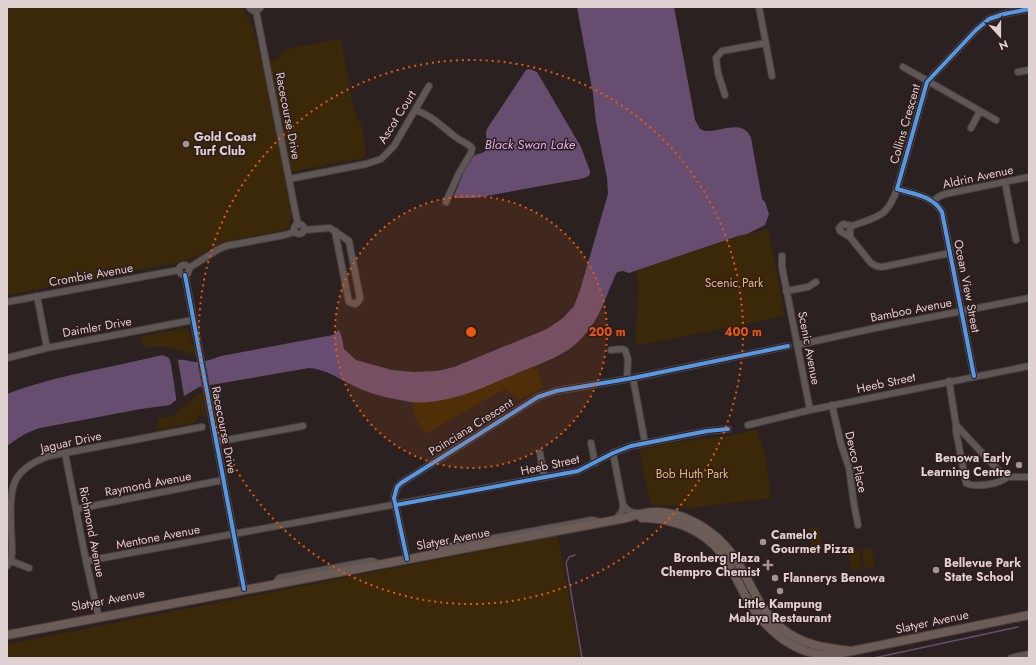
<svg xmlns="http://www.w3.org/2000/svg" width="1036" height="665" font-family="Jost,sans-serif">
<rect width="100%" height="100%" fill="#2b2121"/>
<g fill="#3b2809">
<path d="M7,7H244L245,13L253,27L262,63L276,60L286,49L341,39L353,105L363,130L366,158L284,173C286,186 298,219 286,230L223,242L198,256L179,262L7,295Z"/>
<path d="M768,229L785,316L636,346L638,286L636,271L738,236Z"/>
<path d="M184,328L189,331L193,347L197,355H193C176,349 165,344 146,348L139,337Z"/>
<path d="M536,365L543,387L519,400L505,389L425,434L415,417L412,402H433L493,383Z"/>
<path d="M201,392H203L206,418L204,421V417L202,415H199L193,423L156,430L159,418L171,417Z"/>
<path d="M756,430L764,448L771,498L690,508L670,505H651L639,450L669,443L721,437Z"/>
<path d="M819,527L823,549L813,551L808,529Z"/>
<path d="M558,536L581,658H7V644Z"/>
<path d="M871,548L875,566L865,569L861,550Z"/>
<path d="M859,550L862,569L852,571L848,552Z"/>
</g>
<g fill="#674e70">
<path d="M577,7H674L695,120L700,129L705,131C721,132 743,118 751,138L762,199L765,202L769,214L765,225L747,234L738,236L629,273L623,271L617,272C604,299 602,317 580,340C564,357 533,366 513,375C495,382 477,391 459,396C444,400 428,404 411,402C393,399 372,395 356,387C341,380 326,369 309,368L199,387L184,396L178,360C185,359 189,362 195,362C204,362 213,359 221,356L333,335L339,330L342,338L344,349L356,360L392,370L413,372L437,371L454,367L547,329L563,318L574,306L580,290L608,194L607,178L596,122L593,94Z"/>
<path d="M530,69L537,72L581,147L590,171V174L587,177L581,179L563,182L475,198H455L454,195C461,183 462,169 472,158C476,152 485,155 487,148C489,142 484,137 487,129L524,73L526,70Z"/>
<path d="M163,355L169,358L171,364L176,397V400L170,405L141,409L40,428C27,432 18,438 7,446V394C43,380 80,373 118,365C133,362 148,358 163,355Z"/>
</g>
<g fill="none" stroke-linecap="round" stroke-linejoin="round">
<g stroke="#674e70" stroke-width="1.5">
<path d="M575,555L569,557L566,563L582,658"/>
<path d="M874,658L1018,627"/>
</g>
<g stroke="#483e3e" stroke-width="8">
<g id="minor">
<path d="M249,7C252,12 257,12 261,7"/>
<path d="M759,7L772,76"/>
<path d="M256,11L298,225"/>
<path d="M903,67L996,120"/>
<path d="M1018,72L1029,70"/>
<path d="M725,95L718,73L716,58L722,51L766,43"/>
<path d="M415,110C432,115 443,128 457,138C462,142 468,143 472,148L471,153L459,173L446,202"/>
<path d="M971,128L980,111"/>
<path d="M289,179L366,164L381,159L394,146L429,86"/>
<path d="M1005,182L1016,240"/>
<path d="M897,189C887,218 878,216 852,226L850,229V237L871,263L876,266L882,267L950,253"/>
<path d="M934,201L938,197L945,194L1029,177"/>
<circle cx="299" cy="229" r="5"/>
<path d="M304,230L330,228L349,241L360,298L358,302L355,304L349,302L348,298L335,231"/>
<path d="M850,237L840,231L839,228L843,224L852,226"/>
<path d="M782,256V267L810,410"/>
<circle cx="184" cy="270" r="5"/>
<path d="M189,268L217,250L226,246L285,235L294,232"/>
<path d="M185,275L244,589"/>
<path d="M786,291L808,287L816,282"/>
<path d="M37,296L47,348"/>
<path d="M7,302L179,270"/>
<path d="M797,345L875,328L1029,298"/>
<path d="M611,350L622,349L625,350L628,359L627,379"/>
<path d="M7,358L47,348L193,320"/>
<path d="M974,376L942,212C933,196 914,194 897,189L927,82L976,30L989,19L1004,14L1029,9"/>
<path d="M633,378L645,443"/>
<path d="M949,381L956,425L1001,473L1011,477H1029"/>
<path d="M832,405L841,444L849,468L854,504L858,525"/>
<path d="M748,425L810,410L1029,366"/>
<path d="M956,425V431L966,483C975,488 1001,484 1007,477"/>
<path d="M216,442L303,426"/>
<path d="M591,443L595,463"/>
<path d="M65,453L86,561L98,614"/>
<path d="M540,453L544,477"/>
<path d="M613,453L623,505L622,512L615,520"/>
<path d="M623,505C628,511 631,513 638,513"/>
<path d="M77,509L223,480"/>
<path d="M435,554V551L440,548L592,520L597,521V524"/>
<path d="M407,559L394,498L397,487L401,483L538,397L556,391L633,378L788,346"/>
<path d="M11,561L29,568"/>
<path d="M86,561L578,471L613,453L631,446L707,431L728,429"/>
<path d="M7,566L11,561L12,553C12,535 8,501 14,484C19,469 35,461 49,456L202,427"/>
<path d="M275,584L279,578L371,561L375,562L376,565"/>
<path d="M1011,658L1029,654"/>
</g>
</g>
<g stroke="#483e3e" stroke-width="10">
<g id="major">
<path d="M642,518C666,517 695,527 713,544C727,558 736,578 745,595C761,625 789,652 825,655C833,655 843,653 852,651L1029,615"/>
<path d="M7,635L626,518C630,517 635,515 640,514C677,505 717,530 736,560C751,582 758,608 779,626C800,645 825,648 852,651"/>
</g>
</g>
<use href="#minor" stroke="#5f5656" stroke-width="6"/>
<use href="#major" stroke="#6c5c58" stroke-width="8"/>
<g stroke="#301c1d" stroke-width="6">
<g id="cycleway">
<path d="M185,275L244,589"/>
<path d="M974,376L942,212C933,196 914,194 897,189L927,82L976,30L989,19L1004,14L1029,9"/>
<path d="M396,505L578,471L613,453L631,446L707,431L728,429"/>
<path d="M407,559L394,498L397,487L401,483L538,397L556,391L633,378L788,346"/>
</g>
</g>
<use href="#cycleway" stroke="#5399e6" stroke-width="4"/>
</g>
<circle cx="471" cy="332" r="136" fill="#e8590c" fill-opacity=".12"/>
<g fill="none" stroke="#e8590c" stroke-width="2" stroke-dasharray="2 4">
<circle cx="471" cy="332" r="136"/>
<circle cx="471" cy="332" r="272"/>
</g>
<g fill="#a09393" stroke="#301c1d" stroke-width="1.5">
<circle cx="186" cy="144" r="4"/>
<circle cx="1019" cy="465" r="4"/>
<circle cx="763" cy="542" r="4"/>
<path d="M766 559h4v4h4v4h-4v4h-4v-4h-4v-4h4z"/>
<circle cx="936" cy="570" r="4"/>
<circle cx="775" cy="578" r="4"/>
<circle cx="780" cy="591" r="4"/>
</g>
<g text-anchor="middle" stroke-width="3" stroke-linejoin="round" paint-order="stroke">
<g font-size="12" fill="#dfd1d1" stroke="#301c1d">
<text transform="translate(288 116) rotate(79)" y="4">Racecourse Drive</text>
<text transform="translate(397 117) rotate(-58)" y="4">Ascot Court</text>
<text transform="translate(905 124) rotate(-74)" y="4">Collins Crescent</text>
<text transform="translate(978 177) rotate(-12)" y="4">Aldrin Avenue</text>
<text transform="translate(91 275) rotate(-10)" y="4">Crombie Avenue</text>
<text transform="translate(967 286) rotate(79)" y="4">Ocean View Street</text>
<text transform="translate(911 310) rotate(-11)" y="4">Bamboo Avenue</text>
<text transform="translate(97 327) rotate(-10)" y="4">Daimler Drive</text>
<text transform="translate(809 348) rotate(79)" y="4">Scenic Avenue</text>
<text transform="translate(886 383) rotate(-12)" y="4">Heeb Street</text>
<text transform="translate(471 427) rotate(-32)" y="4">Poinciana Crescent</text>
<text transform="translate(224 430) rotate(79)" y="4">Racecourse Drive</text>
<text transform="translate(71 442) rotate(-12)" y="4">Jaguar Drive</text>
<text transform="translate(856 462) rotate(77)" y="4">Devco Place</text>
<text transform="translate(550 465) rotate(-12)" y="4">Heeb Street</text>
<text transform="translate(148 484) rotate(-11)" y="4">Raymond Avenue</text>
<text transform="translate(92 532) rotate(79)" y="4">Richmond Avenue</text>
<text transform="translate(158 537) rotate(-11)" y="4">Mentone Avenue</text>
<text transform="translate(453 539) rotate(-11)" y="4">Slatyer Avenue</text>
<text transform="translate(108 600) rotate(-11)" y="4">Slatyer Avenue</text>
<text transform="translate(932 622) rotate(-12)" y="4">Slatyer Avenue</text>
</g>
<g font-size="12" font-weight="bold" fill="#dfd1d1" stroke="#301c1d" text-anchor="start">
<text x="194" y="141">Gold Coast<tspan x="194" dy="14">Turf Club</tspan></text>
<text x="1011" y="462" text-anchor="end">Benowa Early<tspan x="1011" dy="14">Learning Centre</tspan></text>
<text x="771" y="539">Camelot<tspan x="771" dy="14">Gourmet Pizza</tspan></text>
<text x="760" y="562" text-anchor="end">Bronberg Plaza<tspan x="760" dy="14">Chempro Chemist</tspan></text>
<text x="944" y="567">Bellevue Park<tspan x="944" dy="14">State School</tspan></text>
<text x="783" y="582">Flannerys Benowa</text>
<text x="780" y="608" text-anchor="middle">Little Kampung<tspan x="780" dy="14">Malaya Restaurant</tspan></text>
</g>
<g font-size="12" fill="#e8ba78" stroke="#301c1d">
<text x="734" y="287">Scenic Park</text>
<text x="692" y="478">Bob Huth Park</text>
</g>
<g font-size="13" font-style="italic" fill="#daaeed" stroke="#301c1d">
<text x="530" y="149">Black Swan Lake</text>
</g>
</g>
<circle cx="471" cy="332" r="6" fill="#e8590c" stroke="#301c1d" stroke-width="2"/>
<g font-size="12" text-anchor="middle" font-weight="bold" fill="#e8590c" stroke="#301c1d" stroke-width="3" stroke-linejoin="round" paint-order="stroke">
<text x="607" y="336">200 m</text>
<text x="743" y="336">400 m</text>
</g>
<rect width="1036" height="665" fill="none" stroke="#dfd1d1" stroke-width="16"/>
<g transform="translate(1000 36) rotate(159)" stroke="#301c1d" stroke-width="3" paint-order="stroke">
<path d="M0-3L7 15L0 10L-7 15Z" fill="#dfd1d1"/>
<text y="-6" font-size="11" font-weight="bold" text-anchor="middle" fill="#dfd1d1">N</text>
</g>
</svg>
